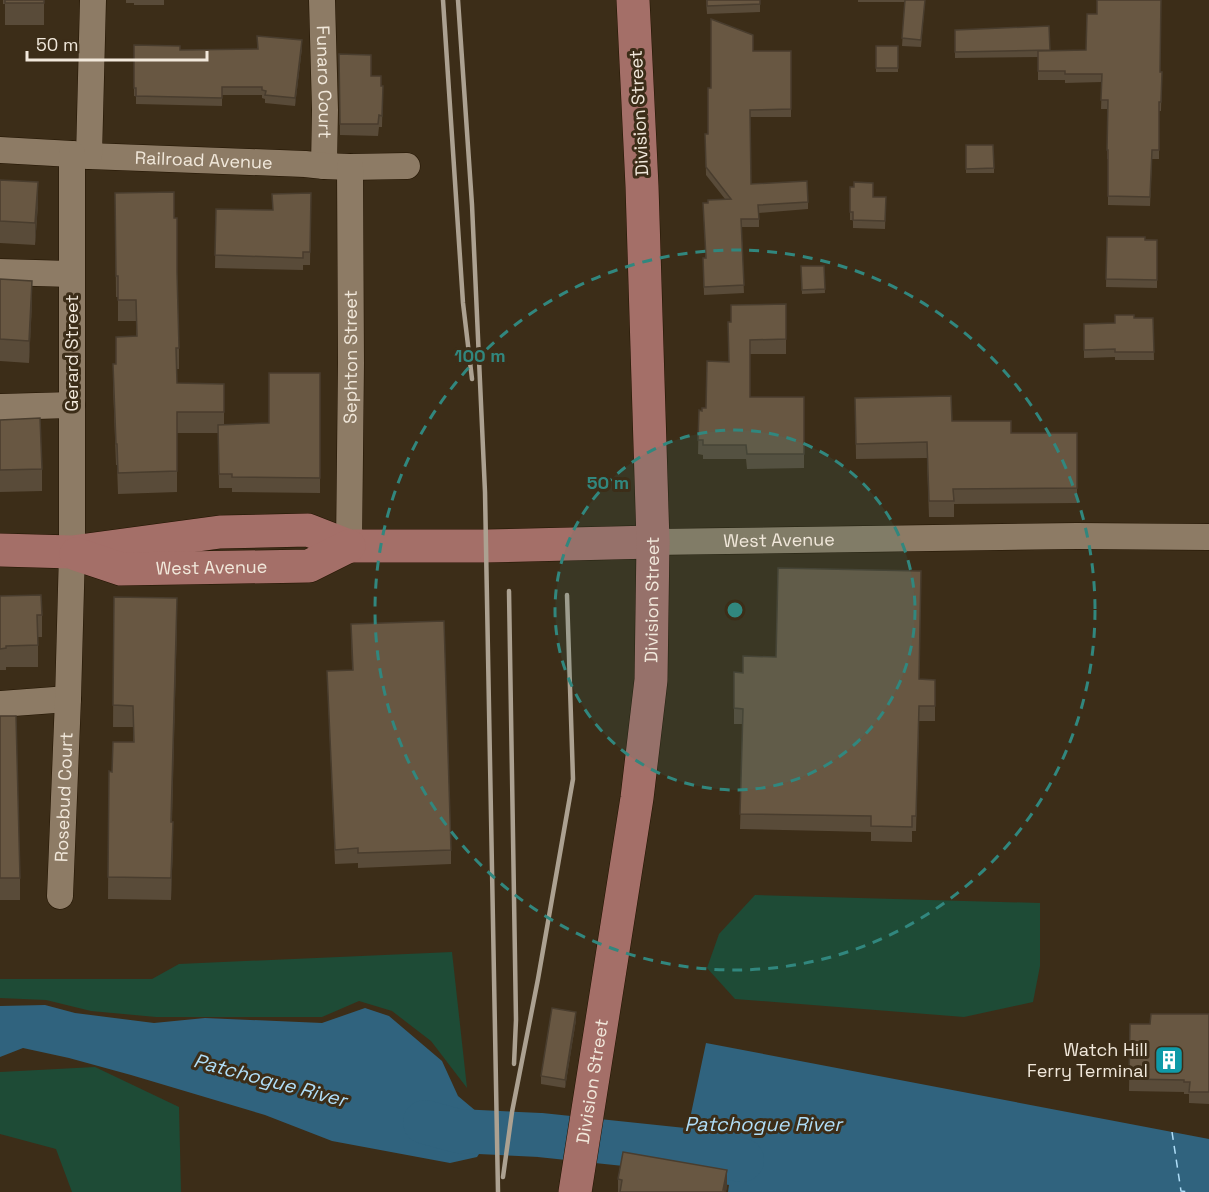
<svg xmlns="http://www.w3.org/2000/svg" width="1209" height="1192" font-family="'Space Grotesk',sans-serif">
<rect width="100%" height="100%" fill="#3c2d18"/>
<g fill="#1e4b36">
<path d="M755,895L1040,903V966L1033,1002L964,1017L735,999L707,968L719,934Z"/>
<path d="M452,952L467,1088L431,1041L392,1011L359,1001L322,1017H156L91,1011L46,1000L0,998V979H152L179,964Z"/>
<path d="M95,1067L179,1107L181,1192H72L56,1149L0,1134V1072Z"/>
</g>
<g fill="#30637e">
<path d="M45,1005L75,1013L154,1023L205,1018L322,1023L365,1008L389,1016L442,1061L458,1096L483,1117V1148L477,1157L450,1163L332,1141L265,1115L131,1075L69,1058L23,1048L0,1057V1006Z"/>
<path d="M706,1043L1209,1139V1192H728L729,1185L678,1175Z"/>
</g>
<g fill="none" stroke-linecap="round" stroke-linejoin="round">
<path stroke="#30637e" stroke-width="44" d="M425,1122L458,1131L540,1135L683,1150L742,1160"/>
<path stroke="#b0def8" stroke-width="1.5" stroke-dasharray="8 6" stroke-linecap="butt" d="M1172,1132L1181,1191L1189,1192"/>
<g stroke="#221402" stroke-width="27">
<g id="street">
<path id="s1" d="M322,0L325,110L324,166"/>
<path id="s2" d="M0,150L72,154L89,156L305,164L324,166L350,167L407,166"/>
<path d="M89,156L93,0"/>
<path d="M0,272L71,274"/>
<path d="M0,407L72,405"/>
<path id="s3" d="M653,542L1077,536L1209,537"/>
<path id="s4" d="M349,546L351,363L350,167"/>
<path d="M0,704L68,699"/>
<path id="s5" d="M60,896L68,699L72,552V154"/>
</g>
</g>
<g stroke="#221402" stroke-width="34">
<g id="secondary">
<path d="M0,550L72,552L220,532L308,530L349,546H486L653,542"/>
<path id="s6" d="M76,554L121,569L309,566L349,546"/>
<path id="s7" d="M575,1192L637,798L651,680L653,542L642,186L633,0"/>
</g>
</g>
<use href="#street" stroke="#8d7b65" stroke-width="26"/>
<use href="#secondary" stroke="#a46f68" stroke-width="33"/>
<g stroke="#aca191" stroke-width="4.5">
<path d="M443,0L463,303L472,379"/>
<path d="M458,0L472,205L485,492L498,1192"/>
<path d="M509,591L516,1020L514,1064"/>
<path d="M503,1177L512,1112L538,979L573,779L567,595"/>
</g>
</g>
<g fill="#594b39">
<path d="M3,0H44V25H5V4H3Z"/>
<path d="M126,0H164V5H134V3H126Z"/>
<path d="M706,0H760V12L707,14Z"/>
<path d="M858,0H925L921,47L902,46L905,2H858Z"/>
<path d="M955,30L1050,51L1086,50L1162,72L1161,111H1159V159H1152L1150,206L1108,205V159H1107V109H1101L1102,82L1065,83V80H1038V57L955,58Z"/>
<path d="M257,36L302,48L295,106L265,103V99L262,98V95H222V106L136,104V96H134V45L180,50L257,49Z"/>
<rect x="876" y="46" width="22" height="26"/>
<path d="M791,51V117H750L751,184L808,202V209L759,213V227H741L744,293L704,295L703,265L705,258L708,203L725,199L706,175L705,134H708L711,88Z"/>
<path d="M339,54L371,76L381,86H383L382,127H379L378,136L340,135Z"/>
<path d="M966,145L994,168V173H966Z"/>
<path d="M0,180L38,204L35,245L0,243Z"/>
<path d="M850,187L873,197H886L885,229L853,228V220H850Z"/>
<path d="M115,193L174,218L179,348V369H177V383L224,384V425L269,423L320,373V493L232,492V488H219L218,433H177V492L118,494L117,465H116L113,385V364H116V337L136,336V321H118V297H116Z"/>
<path d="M311,193L310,265H303V270L215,268L216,209L272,210Z"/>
<path d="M1107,237L1157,240V288L1106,287Z"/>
<path d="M801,266H824L825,293L802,294Z"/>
<path d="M0,279L32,303L29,363L0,361Z"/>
<path d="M786,304V354H750V397H804V468L747,469L746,459H703V455L698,454L699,410L702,411L706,408L729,362L731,322Z"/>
<path d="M1134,318H1153L1154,360H1115V357L1084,358V324L1115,323Z"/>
<path d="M855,398L952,421L1011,433H1077V503L954,504V517H929L927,458L856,459Z"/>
<path d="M0,420L42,469V491L0,492Z"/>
<path d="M0,596L42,615V637H38V667H6V670H0Z"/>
<path d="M114,597L177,620L172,822L173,843L171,900L108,899L109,771L112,772L133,742V727H113Z"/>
<path d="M351,624L451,850V864L358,868V863L335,864L327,671L352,670Z"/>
<path d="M743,673L935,680V721H919L916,831H912V842L871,841V832L740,829L743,724H734V708Z"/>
<path d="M0,716L20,878V900H0Z"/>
<path d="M1209,1014V1104L1189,1103V1094H1184V1092L1129,1091L1130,1024H1150Z"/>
<path d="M576,1020L565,1088L541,1084V1076Z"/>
<path d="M618,1179L727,1185L726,1192H618Z"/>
</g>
<g fill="#493d2e">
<path d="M302,40V48L295,106V98Z"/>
<path d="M38,182V204L35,245V223Z"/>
<path d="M32,281V303L29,363V341Z"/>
<path d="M177,598V620L171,843V822Z"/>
<path d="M173,822V843L171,900V878Z"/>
<path d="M576,1012V1020L565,1088V1080Z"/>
<path d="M727,1170V1185L726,1192H723Z"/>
</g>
<g fill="#685742" stroke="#493d2e" stroke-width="1.5">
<rect x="5" y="0" width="39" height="3"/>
<path d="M707,0H760V4L707,6Z"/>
<path d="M905,0H925L921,40L902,38Z"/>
<path d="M1097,0H1161L1160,72H1162L1161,102H1159V150H1152L1150,197L1108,196V150H1107L1108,100H1101L1102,74H1065V71H1038V51L1086,50L1087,14H1097Z"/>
<path d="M711,19L753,35V51H791V109L750,110L751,184L807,181L808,202L758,205L759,219H741L744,285L704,287L703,258H706L703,203H708V200L731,199L706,167L705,134H708V88H711Z"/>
<path d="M1049,26L1050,50L955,52V30Z"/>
<path d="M257,36L302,40L295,98L265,95L266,91L262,90V87H222V98L136,96V88H134V45L180,46V50L258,49Z"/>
<rect x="876" y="46" width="22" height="22"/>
<path d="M339,54L371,55V76H381V86H383L382,116L379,115L378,124H340Z"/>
<path d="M966,145H993L994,168L966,169Z"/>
<path d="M0,180L38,182L35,223L0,221Z"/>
<path d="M854,182L873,183V197H886L885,221L853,220V212H850V187H854Z"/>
<path d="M174,192V218H177V272L179,348H176L177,383L224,384V412H177V471L118,473L117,444H116L113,364H116V337L137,336L136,300H118V276H116L115,193Z"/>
<path d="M311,193L310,252H303V258L215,255L216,209L273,210L272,194Z"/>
<path d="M1107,237H1145V240H1157V280L1106,279Z"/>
<path d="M801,266H824L825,289L802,290Z"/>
<path d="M0,279L32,281L29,341L0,339Z"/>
<path d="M786,304V339L750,340V397H804V454H747L746,445H703V440H698L699,410L702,411V408H706L707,361L729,362L728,322H731V305Z"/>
<path d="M1115,315H1134V318H1153L1154,352H1115V349L1084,350V324L1115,323Z"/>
<path d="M269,373H320V478L232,477V474H219L218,425L269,423Z"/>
<path d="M951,396L952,421H1011V433H1077V488L953,489L954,501H929L927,442L856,444L855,398Z"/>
<path d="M40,418L42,469L0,470V420Z"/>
<path d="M778,568L921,571L919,679L935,680V706H919L916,816H912V827L871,826V816L740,814L743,709L734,708V672L743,673V656L776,657Z"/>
<path d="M41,595L42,615H37L38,645L6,646V648L0,649V596Z"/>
<path d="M114,597L177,598L171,822H173L171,878L108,877L109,771L112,772L113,742H134L133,706L113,705Z"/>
<path d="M444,621L451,850L358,853V848L335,850L327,671L353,670L351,624Z"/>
<path d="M0,716H16L20,878H0Z"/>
<path d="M552,1008L576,1012L565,1080L541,1076Z"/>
<path d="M1151,1014H1209V1092H1189L1190,1082H1184V1080L1129,1079L1130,1024H1150Z"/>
<path d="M623,1152L727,1170L723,1190H725V1192H620L622,1180L618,1179Z"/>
</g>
<circle cx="735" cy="610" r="180" fill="#31877e" fill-opacity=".12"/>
<g fill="none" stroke="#31877e" stroke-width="3" stroke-dasharray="10 8">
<circle cx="735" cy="610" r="180"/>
<circle cx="735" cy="610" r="360"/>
</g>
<defs>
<g id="building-square" transform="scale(1.5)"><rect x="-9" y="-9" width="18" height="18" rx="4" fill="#0f9aa8" stroke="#3c2d18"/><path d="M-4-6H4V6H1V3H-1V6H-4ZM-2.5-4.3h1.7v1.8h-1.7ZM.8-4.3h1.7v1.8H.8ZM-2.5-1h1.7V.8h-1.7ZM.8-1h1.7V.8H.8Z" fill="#fff"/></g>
</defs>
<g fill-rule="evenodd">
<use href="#building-square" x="1169" y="1060"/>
</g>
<g text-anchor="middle" stroke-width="6" stroke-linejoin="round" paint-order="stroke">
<g font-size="18" fill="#f1e8db" stroke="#3c2d18">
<text dy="6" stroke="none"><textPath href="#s1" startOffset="82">Funaro Court</textPath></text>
<text transform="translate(639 113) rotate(-93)" y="6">Division Street</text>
<text dy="6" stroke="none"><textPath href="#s2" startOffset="204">Railroad Avenue</textPath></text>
<text transform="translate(72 353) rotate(-90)" y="6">Gerard Street</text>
<text dy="6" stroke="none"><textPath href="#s4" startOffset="189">Sephton Street</textPath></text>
<text dy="6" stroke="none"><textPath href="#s3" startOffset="126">West Avenue</textPath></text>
<text dy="6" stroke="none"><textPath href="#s6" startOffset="138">West Avenue</textPath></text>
<text dy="6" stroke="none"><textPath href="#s7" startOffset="598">Division Street</textPath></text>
<text dy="6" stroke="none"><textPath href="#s5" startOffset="99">Rosebud Court</textPath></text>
<text dy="6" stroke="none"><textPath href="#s7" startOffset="112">Division Street</textPath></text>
</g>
<g font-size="18" fill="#f1e8db" stroke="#3c2d18" text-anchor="end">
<text x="1148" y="1056">Watch Hill<tspan x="1148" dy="21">Ferry Terminal</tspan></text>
</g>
<g font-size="20" font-style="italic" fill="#b0def8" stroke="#3c2d18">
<text transform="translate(270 1080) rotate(15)" y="7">Patchogue River</text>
<text x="763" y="1131">Patchogue River</text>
</g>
</g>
<circle cx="735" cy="610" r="9" fill="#31877e" stroke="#3c2d18" stroke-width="3"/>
<g font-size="18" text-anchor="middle" font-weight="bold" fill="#31877e" stroke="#3c2d18" stroke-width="6" stroke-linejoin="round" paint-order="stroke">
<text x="480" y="362">100 m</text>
<text x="608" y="489">50 m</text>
</g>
<path d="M27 51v9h180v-9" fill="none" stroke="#f1e8db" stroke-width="3"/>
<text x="36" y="51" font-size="18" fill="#f1e8db" stroke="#3c2d18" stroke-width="4.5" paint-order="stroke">50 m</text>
</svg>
